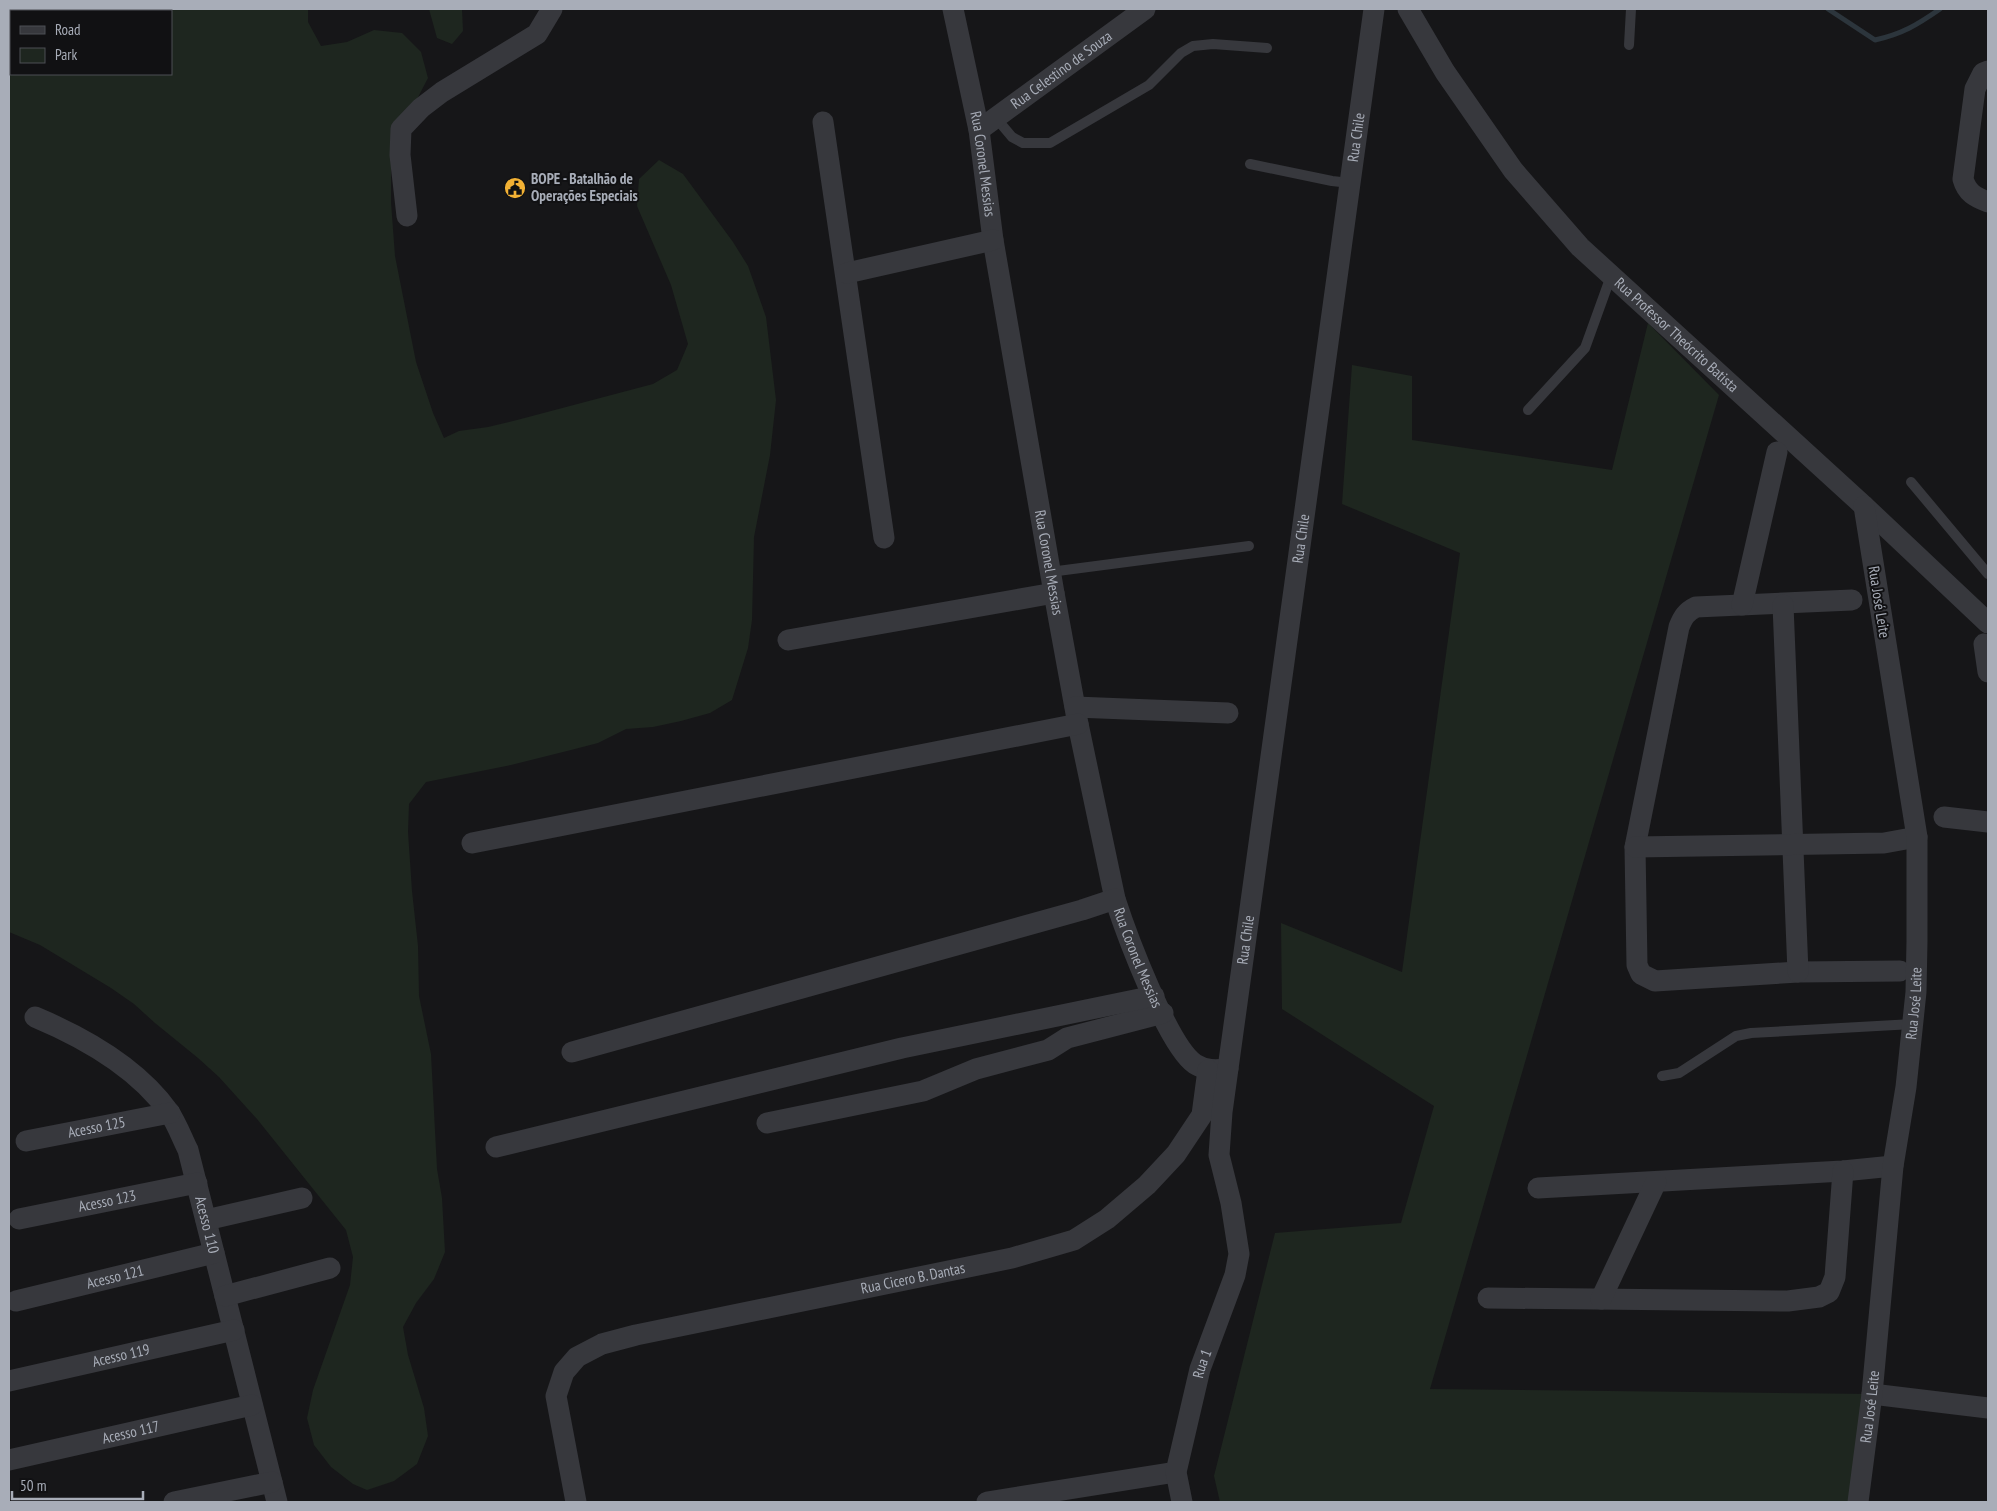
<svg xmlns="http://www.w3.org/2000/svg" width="1997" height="1511" font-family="'PT Sans Narrow',sans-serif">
<rect width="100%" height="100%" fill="#161618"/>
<g fill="#1e261f" fill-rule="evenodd">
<path d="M9,9H308V22L321,46L347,42L374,30L402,33L421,52L428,78L391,149V202L395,256L416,362L433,413L444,438L459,431L488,427L517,420L653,384L677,370L688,344L671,285L637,206L639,179L659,160L683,174L733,242L748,266L766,317L776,400L770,455L754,537L752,620L748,648L732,700L710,713L681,721L653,727L626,729L598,743L571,750L511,765L426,782L409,804L408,832L412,891L418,946L419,996L431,1054L437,1169L442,1198L445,1252L434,1279L416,1303L403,1327L408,1355L424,1408L428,1436L417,1464L394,1481L367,1490L353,1484L331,1467L314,1445L307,1418L313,1390L350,1285L353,1257L346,1230L257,1119L219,1077L198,1058L155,1023L134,1004L111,988L40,945L9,932ZM11,11H171V74H11Z"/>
<path d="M429,9H462L463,31L452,44L437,38Z"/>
<path d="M1648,323L1719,395L1430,1389L1872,1394L1851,1502H1220L1214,1476L1275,1233L1401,1223L1434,1106L1282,1009L1281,923L1402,972L1460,553L1342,504L1352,365L1412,376V440L1612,470Z"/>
</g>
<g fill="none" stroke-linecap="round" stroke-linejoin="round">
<path stroke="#2c353c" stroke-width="5" d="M1828,9L1875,40C1902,34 1917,25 1940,9"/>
<g stroke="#37383d" stroke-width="10">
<path d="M1629,45L1631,9"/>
<path d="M996,118L1012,137L1023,143H1050L1149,85L1181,53L1193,46L1213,44L1267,48"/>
<path d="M1250,164L1332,181L1350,183"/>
<path d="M1528,410L1585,348L1611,276"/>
<path d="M1911,482L1988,574"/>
<path d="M1050,572L1249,546"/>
<path d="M1662,1076L1679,1073L1736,1036L1751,1033L1913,1024"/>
</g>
<g stroke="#37383d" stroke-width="21">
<path id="s1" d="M953,9L979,130L993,240L1054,593L1078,724L1115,899C1126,933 1168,1046 1195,1064C1206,1071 1216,1070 1228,1069"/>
<path id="s2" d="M1408,9L1445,72L1513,170L1580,247L1864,506L1988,623"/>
<path d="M1988,71L1983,73L1975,89L1963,179C1967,193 1975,197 1988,202"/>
<path d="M823,122L884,538"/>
<path id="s3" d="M979,130L1145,9"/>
<path d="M407,216L400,155L401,129L421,108L442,92L537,34L552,9"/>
<path d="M847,273L993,240"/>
<path d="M1852,600L1696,607C1686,612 1683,617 1679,627L1635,847L1637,965L1641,974L1655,981L1798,972L1900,971"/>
<path d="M1742,605L1777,452"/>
<path d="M1783,605L1798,972"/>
<path d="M788,640L1054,593"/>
<path d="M1984,644L1988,672"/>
<path d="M1075,707L1228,713"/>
<path d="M1944,817L1988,822"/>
<path d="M472,843L1078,724"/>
<path d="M1635,847L1884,843L1917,837"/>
<path id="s4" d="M35,1017C85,1038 137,1067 169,1112C177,1124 182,1138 188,1150L277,1502"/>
<path d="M572,1052L1082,910L1115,899"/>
<path d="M767,1123L923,1091L976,1069L1048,1050L1067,1038L1163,1013"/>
<path id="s5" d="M26,1141L170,1113"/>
<path d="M496,1147L902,1048L1154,996"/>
<path d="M1538,1188L1843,1171L1893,1166"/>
<path id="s6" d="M19,1219L197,1183"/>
<path d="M206,1220L302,1198"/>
<path d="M225,1296L330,1268"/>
<path d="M1488,1298L1788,1301L1819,1297L1829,1292L1835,1277L1843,1171"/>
<path d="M1601,1299L1656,1182"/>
<path id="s7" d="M16,1301L214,1253"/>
<path id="s8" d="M9,1381L234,1330"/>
<path d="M1872,1394L1988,1408"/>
<path id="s9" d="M9,1460L252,1405"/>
<path d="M174,1502L272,1482"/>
<path id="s10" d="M576,1502L556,1396L564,1372L577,1357L602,1344L636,1335L1012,1258L1074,1240L1107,1219L1147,1185L1176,1154L1202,1115L1208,1070"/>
<path d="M987,1502L1176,1472"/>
<path id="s11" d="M1182,1502L1176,1472L1200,1369L1235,1275L1239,1254L1231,1203L1219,1155L1222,1112L1374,9"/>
<path id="s12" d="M1858,1502L1872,1394L1893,1166L1906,1087L1916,992L1917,941V837L1864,506"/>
</g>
</g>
<defs>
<g id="civic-disc" transform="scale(1.125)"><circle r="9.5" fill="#f2b134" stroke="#111113"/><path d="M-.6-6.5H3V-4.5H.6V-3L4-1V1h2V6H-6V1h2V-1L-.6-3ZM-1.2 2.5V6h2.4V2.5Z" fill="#111"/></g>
</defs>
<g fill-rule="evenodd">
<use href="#civic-disc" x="515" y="188"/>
</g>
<g text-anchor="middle" stroke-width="4" stroke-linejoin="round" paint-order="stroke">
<g font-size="15" fill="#a8adb8" stroke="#111113">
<text dy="5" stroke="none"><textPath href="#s3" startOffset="102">Rua Celestino de Souza</textPath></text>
<text dy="5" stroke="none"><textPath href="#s11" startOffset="1386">Rua Chile</textPath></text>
<text dy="5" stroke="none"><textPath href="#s1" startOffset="158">Rua Coronel Messias</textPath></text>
<text dy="5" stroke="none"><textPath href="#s2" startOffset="425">Rua Professor Theócrito Batista</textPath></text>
<text dy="5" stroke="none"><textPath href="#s11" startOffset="981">Rua Chile</textPath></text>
<text dy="5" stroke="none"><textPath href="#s1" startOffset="562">Rua Coronel Messias</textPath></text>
<text transform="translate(1879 602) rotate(81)" y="5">Rua José Leite</text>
<text dy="5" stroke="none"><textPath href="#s11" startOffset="576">Rua Chile</textPath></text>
<text dy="5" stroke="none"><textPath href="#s1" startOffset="968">Rua Coronel Messias</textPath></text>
<text dy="5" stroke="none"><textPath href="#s12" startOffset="502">Rua José Leite</textPath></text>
<text dy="5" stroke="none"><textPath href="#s5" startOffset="72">Acesso 125</textPath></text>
<text dy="5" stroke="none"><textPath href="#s6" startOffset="90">Acesso 123</textPath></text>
<text dy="5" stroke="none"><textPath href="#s4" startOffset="286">Acesso 110</textPath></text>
<text dy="5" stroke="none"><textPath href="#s7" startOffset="102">Acesso 121</textPath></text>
<text dy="5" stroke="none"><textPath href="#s10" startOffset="499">Rua Cicero B. Dantas</textPath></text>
<text dy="5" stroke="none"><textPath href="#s8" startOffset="115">Acesso 119</textPath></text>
<text dy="5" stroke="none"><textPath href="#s11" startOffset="142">Rua 1</textPath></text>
<text dy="5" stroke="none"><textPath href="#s12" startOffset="96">Rua José Leite</textPath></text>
<text dy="5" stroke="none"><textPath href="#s9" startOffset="125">Acesso 117</textPath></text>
</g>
<g font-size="15" font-weight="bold" fill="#a8adb8" stroke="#111113" text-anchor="start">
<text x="531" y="184">BOPE - Batalhão de<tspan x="531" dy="17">Operações Especiais</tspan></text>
</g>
</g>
<rect width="1997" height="1511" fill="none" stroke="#a8adb8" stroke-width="20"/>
<rect x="10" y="10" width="162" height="65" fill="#111113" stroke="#4d4f55"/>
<rect x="20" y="26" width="25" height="8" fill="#37383d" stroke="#4d4f55"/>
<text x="55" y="35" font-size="15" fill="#a8adb8">Road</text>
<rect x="20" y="48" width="25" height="15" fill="#1e261f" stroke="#4d4f55"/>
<text x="55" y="60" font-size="15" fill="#a8adb8">Park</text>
<path d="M12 1491v8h131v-8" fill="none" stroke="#a8adb8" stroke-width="2.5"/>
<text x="20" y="1491" font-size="15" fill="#a8adb8" stroke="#111113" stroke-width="4" paint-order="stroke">50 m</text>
</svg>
